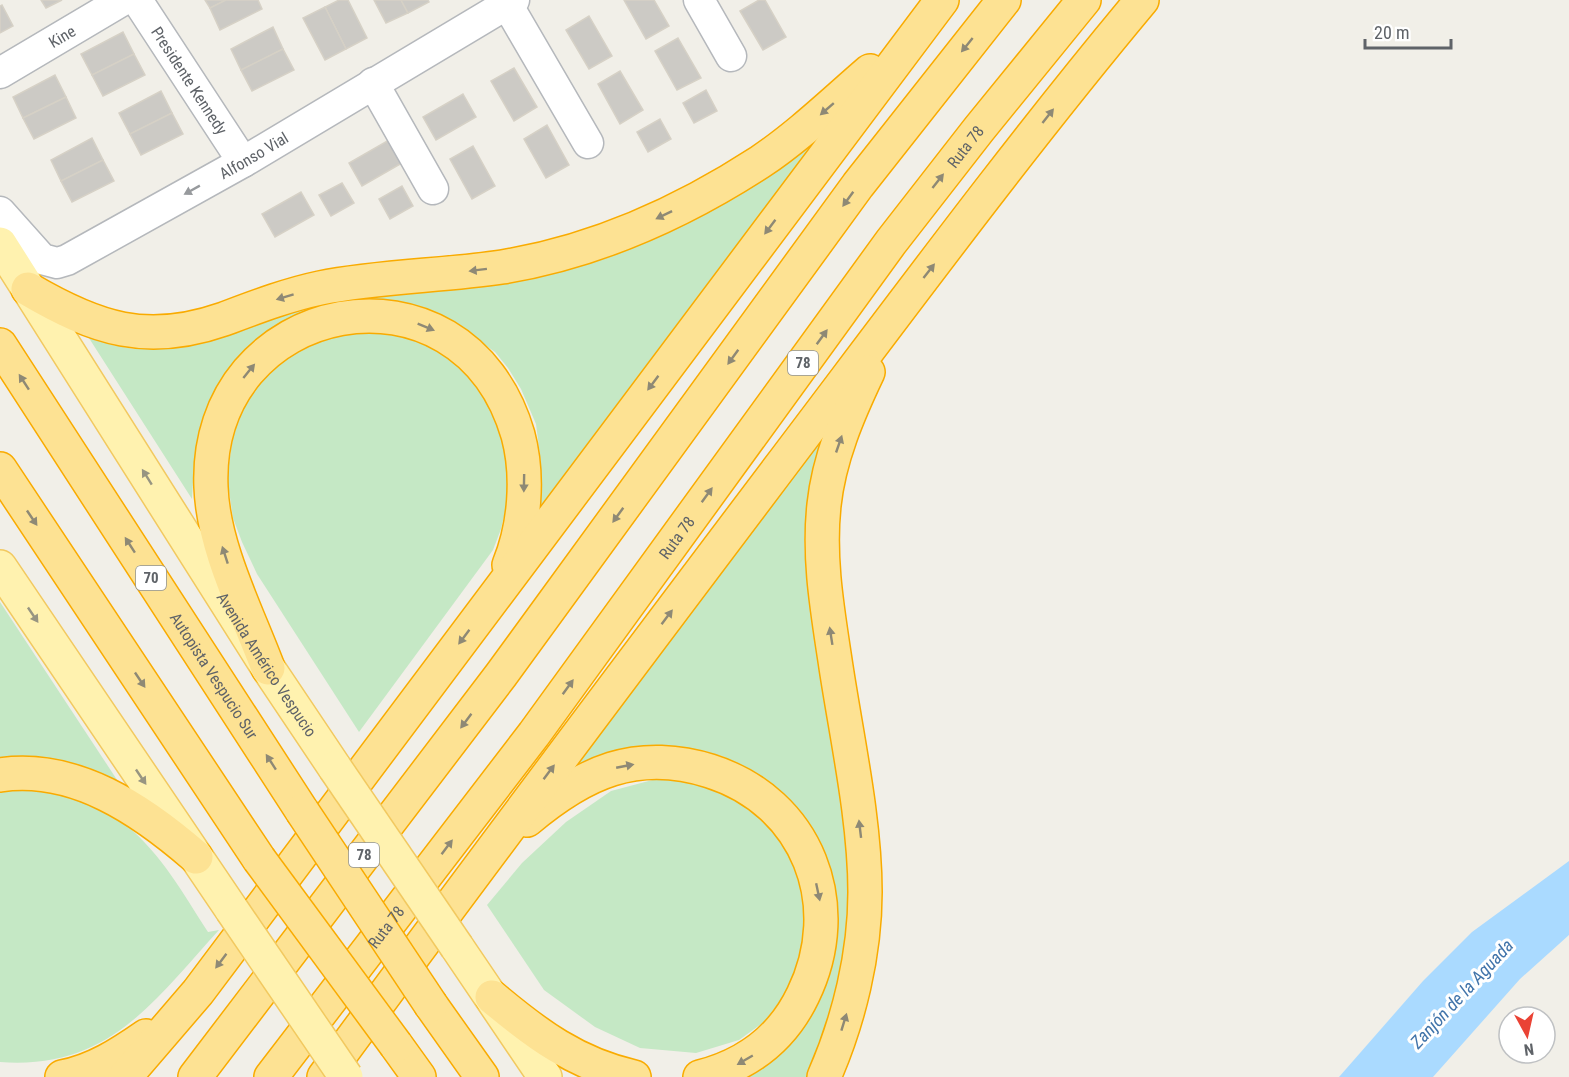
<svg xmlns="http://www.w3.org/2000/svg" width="1569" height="1077" font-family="'Roboto Condensed',sans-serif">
<rect width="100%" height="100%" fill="#f1efe8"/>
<g fill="#c5e8c5">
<path d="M827,132L536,516L541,484V463L536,424L521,389L508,368L495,352L457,325L269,335L232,364L220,383L198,446L194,465L192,499L87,335L112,345L134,349L175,348L196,345L300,305L527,278C580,267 631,250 680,226C731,201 779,164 827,132Z"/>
<path d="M336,333L411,334L472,371L509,452L508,499L501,529L493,550L359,732L257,574L242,542L233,518L227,477L237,410L274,363Z"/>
<path d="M826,423C817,458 808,493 805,529C803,553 807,579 810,603L851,865L847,960L826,1037L808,1077H742L830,962L771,786L755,773L722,756L678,747H656L558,779Z"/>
<path d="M0,602L127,795L0,763Z"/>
<path d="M675,774L770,807L815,896L796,980L764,1022L739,1040L696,1053L640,1048L595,1027L544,990L487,905L522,863L566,822L611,791Z"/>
<path d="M27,788C53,792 79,797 103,809C111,813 119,820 126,825C163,856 182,892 208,932L219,930C153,1002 109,1070 0,1062V790Z"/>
</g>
<path fill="#aadaff" d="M1569,861V935L1520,979L1433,1077H1339L1423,981L1472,932Z"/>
<g fill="#cccac5" stroke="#d6d1c6" stroke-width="1.5">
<path d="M41,0H62L46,8Z"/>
<path d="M205,0H226L210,8Z"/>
<path d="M226,0H258L262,9L220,30L210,8Z"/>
<path d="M339,0H348L367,38L346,49L325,7Z"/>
<path d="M374,0H401L408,13L386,23Z"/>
<path d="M401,0H428L429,2L408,13Z"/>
<path d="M624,0H654L669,26L646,39Z"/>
<path d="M759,0H765L786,37L763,50L740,11Z"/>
<path d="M2,5L13,26L0,33V6Z"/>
<path d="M325,7L346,49L325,60L303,18Z"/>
<path d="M589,16L612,56L589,69L566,30Z"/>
<path d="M273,27L283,49L241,70L231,49Z"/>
<path d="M123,32L134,54L92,75L81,54Z"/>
<path d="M678,38L701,78L677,90L655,51Z"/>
<path d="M283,49L294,70L252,91L241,70Z"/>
<path d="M134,54L145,75L103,96L92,75Z"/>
<path d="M514,68L537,107L514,121L491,81Z"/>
<path d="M620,71L643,110L620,124L598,84Z"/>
<path d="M55,75L66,97L23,118L13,97Z"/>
<path d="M706,90L717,111L694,123L683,103Z"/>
<path d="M161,91L172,113L130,134L119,113Z"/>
<path d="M463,94L476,117L436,140L423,117Z"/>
<path d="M66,97L76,118L34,139L23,118Z"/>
<path d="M172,113L183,134L141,155L130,134Z"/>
<path d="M660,119L671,139L648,152L637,132Z"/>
<path d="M547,125L569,165L546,178L524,139Z"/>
<path d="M92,138L103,160L61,181L51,160Z"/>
<path d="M389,140L402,163L362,186L349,163Z"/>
<path d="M473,146L495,186L472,199L450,159Z"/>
<path d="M103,160L114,181L72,202L61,181Z"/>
<path d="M342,183L354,203L331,216L319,195Z"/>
<path d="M402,186L413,206L390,219L379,199Z"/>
<path d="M301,192L314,215L275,237L262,214Z"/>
</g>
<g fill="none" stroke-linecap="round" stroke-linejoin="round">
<g stroke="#b5b8bc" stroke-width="33">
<g id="minor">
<path id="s1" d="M137,0L243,162"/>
<path d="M699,0L731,56"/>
<path d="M507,4L588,143"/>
<path id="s2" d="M0,73L123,0"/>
<path d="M373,83L433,189"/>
<path id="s3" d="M0,212L42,259L57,263L67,260L243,162L514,0"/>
</g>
</g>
<g stroke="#f2c960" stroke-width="36">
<g id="major">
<path id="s4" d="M0,244L268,668L335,768"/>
<path d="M0,567L232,910"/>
<path d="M457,947L545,1077"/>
</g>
</g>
<g stroke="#f9ab00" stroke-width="36">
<g id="highway">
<path d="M28,289C96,329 147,346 224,319C256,307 287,295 320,288C380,276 442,276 502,267C594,252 683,212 760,162C799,136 834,102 870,71"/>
<path id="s5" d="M0,345L302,811"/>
<path d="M0,469L259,859"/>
<path d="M268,668C247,612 213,547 211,487C203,296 463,246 518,435C529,476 525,526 509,565"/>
<path d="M0,775C75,764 142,810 196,857"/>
<path d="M527,820C552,799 580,779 612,769C644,759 679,761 710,771C808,802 847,905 803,995C782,1039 747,1065 700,1077"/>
<path d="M492,997C536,1034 576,1064 634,1077"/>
<path d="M431,1005L482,1077"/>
<path d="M396,1045L419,1077"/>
<path d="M62,1077C94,1071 120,1054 146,1036"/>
<path d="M125,1077L198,992L942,0"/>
<path d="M195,1077L501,675L858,185L1004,0"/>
<path id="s6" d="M271,1077L534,734L891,242L979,129L1084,0"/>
<path d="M324,1077C478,867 635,659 792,451C907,299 1020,146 1142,0"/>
<path d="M824,1077C849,1020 865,954 865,892C865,820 847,739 836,667C828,613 818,560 824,505C829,458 848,414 868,372"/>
</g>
</g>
<use href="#minor" stroke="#fff" stroke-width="30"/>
<use href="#major" stroke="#fff2af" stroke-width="33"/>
<use href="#highway" stroke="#fde293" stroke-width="33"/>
<g stroke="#f2c960" stroke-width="36" stroke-linecap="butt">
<g id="major-bridge">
<path d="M335,768L457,947"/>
<path d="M232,910L346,1077"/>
</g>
</g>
<g stroke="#f9ab00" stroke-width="36" stroke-linecap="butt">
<g id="highway-bridge">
<path d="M302,811L431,1005"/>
<path d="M259,859L396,1045"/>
</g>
</g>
<use href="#major-bridge" stroke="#fff2af" stroke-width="33"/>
<use href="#highway-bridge" stroke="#fde293" stroke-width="33"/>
</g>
<defs><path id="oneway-solid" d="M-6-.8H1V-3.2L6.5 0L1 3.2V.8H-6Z" transform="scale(1.5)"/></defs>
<g fill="#8e8975">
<use href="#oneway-solid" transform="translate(967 45) rotate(129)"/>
<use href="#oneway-solid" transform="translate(827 109) rotate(139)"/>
<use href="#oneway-solid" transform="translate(1048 116) rotate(-52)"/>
<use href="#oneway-solid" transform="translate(938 181) rotate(-52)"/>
<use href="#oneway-solid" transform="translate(848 199) rotate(126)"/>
<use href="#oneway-solid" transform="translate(664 215) rotate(154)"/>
<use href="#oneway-solid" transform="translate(770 227) rotate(127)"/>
<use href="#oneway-solid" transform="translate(478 270) rotate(173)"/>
<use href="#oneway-solid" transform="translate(929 271) rotate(-52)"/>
<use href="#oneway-solid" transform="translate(285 297) rotate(163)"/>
<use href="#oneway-solid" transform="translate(426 327) rotate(22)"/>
<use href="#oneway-solid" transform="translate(822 337) rotate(-54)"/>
<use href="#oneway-solid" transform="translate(733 357) rotate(126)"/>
<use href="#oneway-solid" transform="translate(249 371) rotate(-51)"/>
<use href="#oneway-solid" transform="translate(24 382) rotate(-123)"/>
<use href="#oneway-solid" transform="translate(653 383) rotate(127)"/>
<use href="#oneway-solid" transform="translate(839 444) rotate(-71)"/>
<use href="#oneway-solid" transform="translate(524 483) rotate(91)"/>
<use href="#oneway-solid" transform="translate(707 495) rotate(-54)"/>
<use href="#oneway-solid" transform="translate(618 515) rotate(126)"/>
<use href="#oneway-solid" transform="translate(32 518) rotate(56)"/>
<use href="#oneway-solid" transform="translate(130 545) rotate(-123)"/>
<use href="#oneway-solid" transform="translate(225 555) rotate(-108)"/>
<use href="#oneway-solid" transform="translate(667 617) rotate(-53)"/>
<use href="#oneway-solid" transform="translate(831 636) rotate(-99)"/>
<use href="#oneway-solid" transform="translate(464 637) rotate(127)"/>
<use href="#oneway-solid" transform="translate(140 680) rotate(56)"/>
<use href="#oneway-solid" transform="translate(568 687) rotate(-54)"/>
<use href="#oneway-solid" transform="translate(466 721) rotate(127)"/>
<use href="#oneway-solid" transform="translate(271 762) rotate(-123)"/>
<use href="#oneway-solid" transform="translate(625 766) rotate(-11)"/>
<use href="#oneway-solid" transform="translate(549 772) rotate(-53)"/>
<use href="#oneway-solid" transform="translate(860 829) rotate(-97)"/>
<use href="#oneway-solid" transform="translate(447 847) rotate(-53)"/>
<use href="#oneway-solid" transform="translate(818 892) rotate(78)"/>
<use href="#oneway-solid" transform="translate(221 961) rotate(127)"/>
<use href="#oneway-solid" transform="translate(844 1022) rotate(-73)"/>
<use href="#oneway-solid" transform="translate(745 1060) rotate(150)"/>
</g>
<use fill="#979a9d" href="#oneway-solid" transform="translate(192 190) rotate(151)"/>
<g fill="#979581">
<use href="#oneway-solid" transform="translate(147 477) rotate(-122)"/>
<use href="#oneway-solid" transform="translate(33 615) rotate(56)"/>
<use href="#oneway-solid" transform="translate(141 777) rotate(56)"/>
</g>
<g text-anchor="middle" stroke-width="6" stroke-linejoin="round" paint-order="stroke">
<g fill="#fff" stroke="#8f9295" stroke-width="1.5">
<rect x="788" y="351" width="30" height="24" rx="4.5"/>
<rect x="136" y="566" width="30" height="24" rx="4.5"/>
<rect x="349" y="843" width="30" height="24" rx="4.5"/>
</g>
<g font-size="15" font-weight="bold" fill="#5f6368">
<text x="803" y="368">78</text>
<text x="151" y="583">70</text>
<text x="364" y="860">78</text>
</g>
<g font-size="16" fill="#5f6368" stroke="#fff">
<text dy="6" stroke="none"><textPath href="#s2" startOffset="72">Kine</textPath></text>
<text dy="6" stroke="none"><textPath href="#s1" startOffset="96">Presidente Kennedy</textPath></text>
<text dy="6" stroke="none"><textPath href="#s6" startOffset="1161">Ruta 78</textPath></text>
<text dy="6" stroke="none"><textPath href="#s3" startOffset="303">Alfonso Vial</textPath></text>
<text dy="6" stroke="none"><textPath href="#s6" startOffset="675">Ruta 78</textPath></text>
<text dy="6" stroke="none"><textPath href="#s4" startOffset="498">Avenida Américo Vespucio</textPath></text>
<text dy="6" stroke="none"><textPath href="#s5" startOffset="394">Autopista Vespucio Sur</textPath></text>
<text dy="6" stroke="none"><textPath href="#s6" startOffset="189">Ruta 78</textPath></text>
</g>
<g font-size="18" font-style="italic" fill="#4174aa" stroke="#fff">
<text transform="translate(1462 994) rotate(-47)" y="6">Zanjón de la Aguada</text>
</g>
</g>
<g transform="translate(1527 1035) rotate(172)"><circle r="28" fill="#ffffff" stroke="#bfc1c3" stroke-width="1.5"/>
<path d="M0-4.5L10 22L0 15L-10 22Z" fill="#ea4335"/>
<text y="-9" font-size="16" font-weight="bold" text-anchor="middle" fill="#5f6368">N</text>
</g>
<path d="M1365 39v9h86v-9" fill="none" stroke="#5f6368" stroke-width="3"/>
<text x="1374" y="39" font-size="18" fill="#5f6368" stroke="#ffffff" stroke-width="4.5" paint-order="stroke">20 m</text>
</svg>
